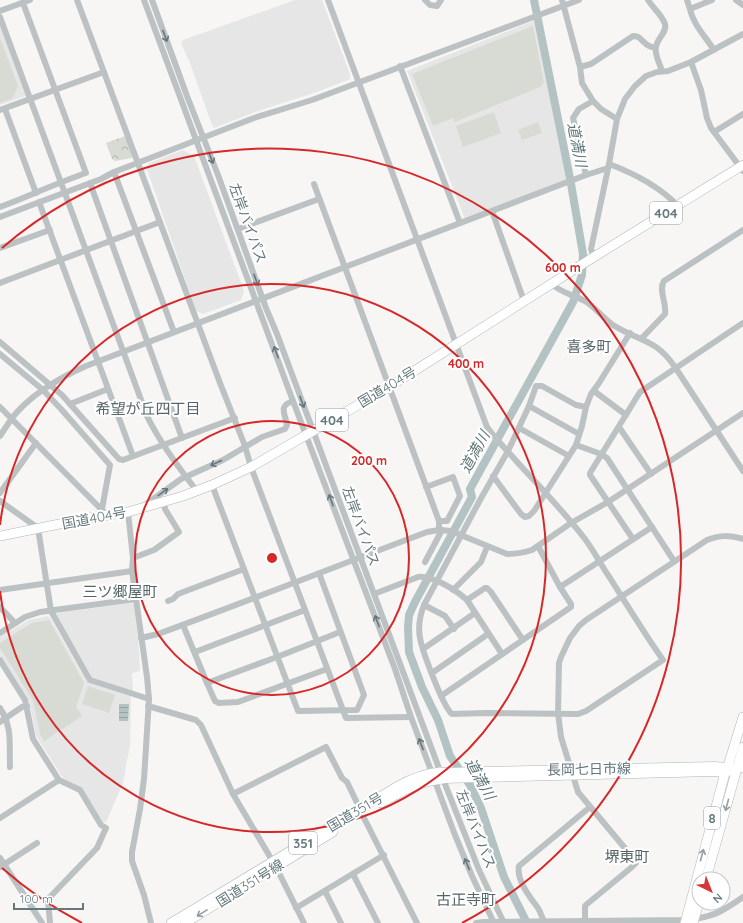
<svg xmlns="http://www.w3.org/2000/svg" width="743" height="923" font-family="Quicksand,'Noto Sans JP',sans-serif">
<defs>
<pattern id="forest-crowns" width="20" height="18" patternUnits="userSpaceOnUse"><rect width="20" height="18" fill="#d8dbd4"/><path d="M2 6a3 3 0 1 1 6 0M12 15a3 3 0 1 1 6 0" fill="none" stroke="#b3b6b1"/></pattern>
<pattern id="water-rules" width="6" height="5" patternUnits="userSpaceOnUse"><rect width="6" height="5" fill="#b3c3c3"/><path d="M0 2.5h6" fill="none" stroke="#95a3a4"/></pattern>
</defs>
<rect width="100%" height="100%" fill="#f7f6f4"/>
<g fill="#e5e6e5">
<path d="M295,0H322L350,74V79L317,92L255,112L214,128L212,125L190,63L181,43L183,40Z"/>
<path d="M536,20L568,179L465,219L407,71Z"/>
<path d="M0,24L26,96L0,105Z"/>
<path d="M183,150L194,156L244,291L241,300L203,314L196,311L147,169L149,163Z"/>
<path d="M132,603L134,605L138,637L140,671L132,673L133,692L91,677L56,616L57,613Z"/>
<path d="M48,616L51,619L86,681L130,696L131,698L130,746L126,765L125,773L123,783L106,822H103L80,787L63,778L36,736L29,701L0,655V637L29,620Z"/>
</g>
<path fill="url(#forest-crowns)" d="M125,136L133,155L132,158L115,161L112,159L106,143Z"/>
<g fill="#d8dbd4">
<path d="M533,26L544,83L540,87L455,122L453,118L433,126L412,74Z"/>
<path d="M0,38L18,86L13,98L0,103Z"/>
<path d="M494,112L501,133L463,147L456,126Z"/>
<path d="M538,122L542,133L522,140L518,130Z"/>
<path d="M49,620L84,683L76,707L82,716L44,741L40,734L33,700L0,648V643L32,623Z"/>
<path d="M88,686L115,695L109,713L82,704Z"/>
</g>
<path fill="url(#water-rules)" d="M119,704H129L128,721H119Z"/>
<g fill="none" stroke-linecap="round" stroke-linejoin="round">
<path stroke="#b3c3c3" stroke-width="8" d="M527,923L504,877L481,808L470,785L450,756L438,720L422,687L409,652L408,627L409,615L415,602L472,497L470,489L573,302L582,275L583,254L570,178L534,0"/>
<g stroke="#aeb5b7" stroke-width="9">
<g id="major">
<path d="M440,772L714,766L743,768"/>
<path d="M443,779L713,772L725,773L731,771"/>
</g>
</g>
<g stroke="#b0b6b8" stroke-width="10">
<g id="highway">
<path d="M0,536L89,518L128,512L183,496L212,485L251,467L389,387L589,260L743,165"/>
<path d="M381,803C401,792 419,781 443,779"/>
<path d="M706,879L743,747"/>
<path d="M171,923L398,786C411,779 425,773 440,772"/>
<path d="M185,923L333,832"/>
<path d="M685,923L725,773L728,766L743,717"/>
<path d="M693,923L699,903"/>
</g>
</g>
<g stroke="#bcc2c4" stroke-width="6">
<path d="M77,0L220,383L245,446L251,467L346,718L409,717"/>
<path d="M144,0L293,401L395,669L411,717L455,835L472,876L494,923"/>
<path d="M152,0L187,96L218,175L266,308L277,334L443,779L479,870L504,923"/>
<path d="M328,0L487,427C496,440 508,451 519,464C541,488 565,513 585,539C594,551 601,565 610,578C627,605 644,633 663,660L586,711L578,714L486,713L452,714C443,707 422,650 420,638C418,627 420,615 424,605L480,500L508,451L529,406L536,386H542L576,405L586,407"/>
<path d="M425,0L430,5L437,6L441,0"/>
<path d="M562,0L580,67L582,83L593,101L601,109L617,119L609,164L591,249L594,257"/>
<path d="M648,0C653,8 662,15 665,24C667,33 657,38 656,47C654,54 660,64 662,71"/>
<path d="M687,0L690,9"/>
<path d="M712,0L690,9C693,24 705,36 714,50"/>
<path d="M736,0L743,5"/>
<path d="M0,11L30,0"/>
<path d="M0,17L147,416C160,443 178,467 197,491"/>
<path d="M691,62L701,90L707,118L711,128L743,171"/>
<path d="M400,66L460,223"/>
<path d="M580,67L591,64L633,36C640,36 640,39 645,43C647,46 652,47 655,48"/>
<path d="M5,109L36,193"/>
<path d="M0,110L104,72"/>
<path d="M617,119L625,99L635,86L646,76L657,72L668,71L691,62L743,34"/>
<path d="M714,132L743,114"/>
<path d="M609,164C633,173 660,187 678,206"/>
<path d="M114,172L174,332"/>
<path d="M586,175L573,118L579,109L593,101"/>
<path d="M90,183L182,438"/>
<path d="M314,184L439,521V530"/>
<path d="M39,202L133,456"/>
<path d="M0,207C29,196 57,183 86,173L23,3"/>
<path d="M492,211L524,301"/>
<path d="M0,217L101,179L114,172L254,118L312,100L579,0"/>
<path d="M238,229L319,199"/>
<path d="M0,248L50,230"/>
<path d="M0,283L160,222"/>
<path d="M552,284C561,293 574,295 585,301C595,307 603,318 613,325C640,342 655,338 675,367L743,471"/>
<path d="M642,338L665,314C667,303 658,290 664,281L743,230"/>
<path d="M0,342L62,395L119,459L123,460L235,418"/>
<path d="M0,354L43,390L61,409L110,465L102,509"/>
<path d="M594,391L626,415"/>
<path d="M70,404L108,389"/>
<path d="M529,406L579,434"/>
<path d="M0,407L103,511"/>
<path d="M619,427L651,474"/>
<path d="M519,428L569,456"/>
<path d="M0,436C4,430 8,424 12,418C31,394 59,378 86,366L586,175L608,168"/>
<path d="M576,445L601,454L607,458L674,561"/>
<path d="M493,476L521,514L525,517L529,516L534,511L576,445L582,426L586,407L591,394L599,383L630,333"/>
<path d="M212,485L298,711L357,710L364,695L319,573"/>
<path d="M426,487L453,477L460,496L447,521H439"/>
<path d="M0,493L36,443"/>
<path d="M0,501L38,528L51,611L88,677L90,680L149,699"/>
<path d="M145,505L181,479L223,460L262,437L285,429L287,425C285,413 278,406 293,401"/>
<path d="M128,512L133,558L132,571L147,677L149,699L144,779L140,809L132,852V861L144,895L151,923"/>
<path d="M633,539L590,475V473L640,392L743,323"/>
<path d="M133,558L154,550L179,532L165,509L164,502"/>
<path d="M425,562L442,530"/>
<path d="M560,587L652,527"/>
<path d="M0,590L132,571"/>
<path d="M453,590L481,562L487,547"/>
<path d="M374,594L418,577C432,575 456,590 467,600L485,588H487L491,592L523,640"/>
<path d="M467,600L502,654"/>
<path d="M168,601L173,599L178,594L244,569"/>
<path d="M424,605L445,616L454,629"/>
<path d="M0,607L15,623"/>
<path d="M183,625L207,683L215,701L219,703L238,702L327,669"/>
<path d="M0,633L25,617L40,612L136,599"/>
<path d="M141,638L158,634C248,601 337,566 427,532L439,530L451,531L507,554C516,554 523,553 532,550L571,523L608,502L743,413"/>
<path d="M423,649L475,613"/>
<path d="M195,652L305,610"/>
<path d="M0,660L25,700L33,739L59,780L80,790L101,825L106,828L97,848L50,897L48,900L50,923"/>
<path d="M432,673L488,634"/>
<path d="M207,683L277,657L340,632"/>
<path d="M441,696L571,607V604L560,587L538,546"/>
<path d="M148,706L196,720L201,725L233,794L276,867L304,923"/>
<path d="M0,708C13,728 9,745 10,767"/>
<path d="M0,722L22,707L27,706"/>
<path d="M233,794L326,747L342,778L347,782L360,809"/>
<path d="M362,814L417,923"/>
<path d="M0,818L59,780"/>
<path d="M0,858L42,923"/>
<path d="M0,867L37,843"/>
<path d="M353,874L378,923"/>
<path d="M325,891L341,923"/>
<path d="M296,908L384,855"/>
<path d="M476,923L483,922L686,920C713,917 720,913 743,897"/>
<path d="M545,923C542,918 541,913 538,908C530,897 516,880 519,866L590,807"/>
<path d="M585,923V906L587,904L632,867L636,863L634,859L578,792L561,737L558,713L559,663L561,657L570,638L579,626L586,620L707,540C720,535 730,535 743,539"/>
</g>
<use href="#major" stroke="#fff" stroke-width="8"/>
<use href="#highway" stroke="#fff" stroke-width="9"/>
</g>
<defs><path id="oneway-shaft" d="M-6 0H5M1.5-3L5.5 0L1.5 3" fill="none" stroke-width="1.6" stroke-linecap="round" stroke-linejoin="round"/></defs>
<g stroke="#64787d">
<use href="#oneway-shaft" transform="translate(165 36) rotate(69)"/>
<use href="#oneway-shaft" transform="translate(211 158) rotate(68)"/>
<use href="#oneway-shaft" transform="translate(256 280) rotate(70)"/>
<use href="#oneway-shaft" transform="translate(276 352) rotate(-110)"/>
<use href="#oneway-shaft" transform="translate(302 402) rotate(70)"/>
<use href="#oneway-shaft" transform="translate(216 463) rotate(155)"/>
<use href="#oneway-shaft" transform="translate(163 492) rotate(-36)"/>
<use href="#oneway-shaft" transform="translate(331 500) rotate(-110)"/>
<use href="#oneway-shaft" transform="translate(377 621) rotate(-111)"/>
<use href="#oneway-shaft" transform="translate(421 744) rotate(-111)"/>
<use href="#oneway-shaft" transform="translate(467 864) rotate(-112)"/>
</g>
<g stroke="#92a0a4">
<use href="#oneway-shaft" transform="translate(727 805) rotate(105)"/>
<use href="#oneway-shaft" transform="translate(702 855) rotate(-75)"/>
<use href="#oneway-shaft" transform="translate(202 913) rotate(148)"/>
</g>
<g fill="none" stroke="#d62828" stroke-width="2">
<circle cx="272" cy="558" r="137"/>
<path d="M0 525A274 274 0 1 1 0 591"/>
<path d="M82 923A411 411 0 0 1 2 868M2 248A411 411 0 1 1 462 923"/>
</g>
<g text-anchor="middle" stroke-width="4" stroke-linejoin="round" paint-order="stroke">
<g fill="#fff" stroke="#92a0a4" stroke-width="1">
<rect x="650" y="202" width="32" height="22" rx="3"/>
<rect x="316" y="409" width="32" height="22" rx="3"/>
<rect x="704" y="807" width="16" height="22" rx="3"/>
<rect x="289" y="832" width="28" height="22" rx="3"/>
</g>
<g font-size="13" font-weight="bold" fill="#64787d">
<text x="666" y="218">404</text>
<text x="332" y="425">404</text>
<text x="712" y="823">8</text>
<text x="303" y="848">351</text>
</g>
<g font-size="14" fill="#64787d" stroke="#fff">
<text transform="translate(248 223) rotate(70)" y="5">左岸バイパス</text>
<text transform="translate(387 387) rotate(-31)" y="5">国道404号</text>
<text transform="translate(94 518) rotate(-11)" y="5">国道404号</text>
<text transform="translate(361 526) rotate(70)" y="5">左岸バイパス</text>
<text transform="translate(589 769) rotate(-1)" y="5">長岡七日市線</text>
<text transform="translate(355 812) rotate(-31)" y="5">国道351号</text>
<text transform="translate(476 829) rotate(68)" y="5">左岸バイパス</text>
<text transform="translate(250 883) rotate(-32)" y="5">国道351号線</text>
</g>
<g font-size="15" font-style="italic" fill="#5f7778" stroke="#fff">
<text transform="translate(577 145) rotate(79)" y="5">道満川</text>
<text transform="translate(475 452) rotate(-61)" y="5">道満川</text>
<text transform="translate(480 779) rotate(61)" y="5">道満川</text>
</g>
<g font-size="15" fill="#566568" stroke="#fff">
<text x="589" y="352">喜多町</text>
<text x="148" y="414">希望が丘四丁目</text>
<text x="120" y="597">三ツ郷屋町</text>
<text x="627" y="862">堺東町</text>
<text x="466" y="905">古正寺町</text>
</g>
</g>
<circle cx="272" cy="558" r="6" fill="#d62828" stroke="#fff" stroke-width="2"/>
<g font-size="12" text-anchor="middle" font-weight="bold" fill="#d62828" stroke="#fff" stroke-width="4" stroke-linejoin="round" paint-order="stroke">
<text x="563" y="272">600 m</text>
<text x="466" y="368">400 m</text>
<text x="369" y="465">200 m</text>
</g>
<g transform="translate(711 891) rotate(137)"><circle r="19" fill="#ffffff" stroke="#c1c9cb"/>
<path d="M0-3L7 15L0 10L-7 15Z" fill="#d43738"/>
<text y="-6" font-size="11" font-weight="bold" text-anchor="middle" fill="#64787d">N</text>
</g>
<path d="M14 903v6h69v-6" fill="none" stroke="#64787d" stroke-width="2"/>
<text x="20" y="903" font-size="12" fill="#64787d" stroke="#ffffff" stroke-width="3" paint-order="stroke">100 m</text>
</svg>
